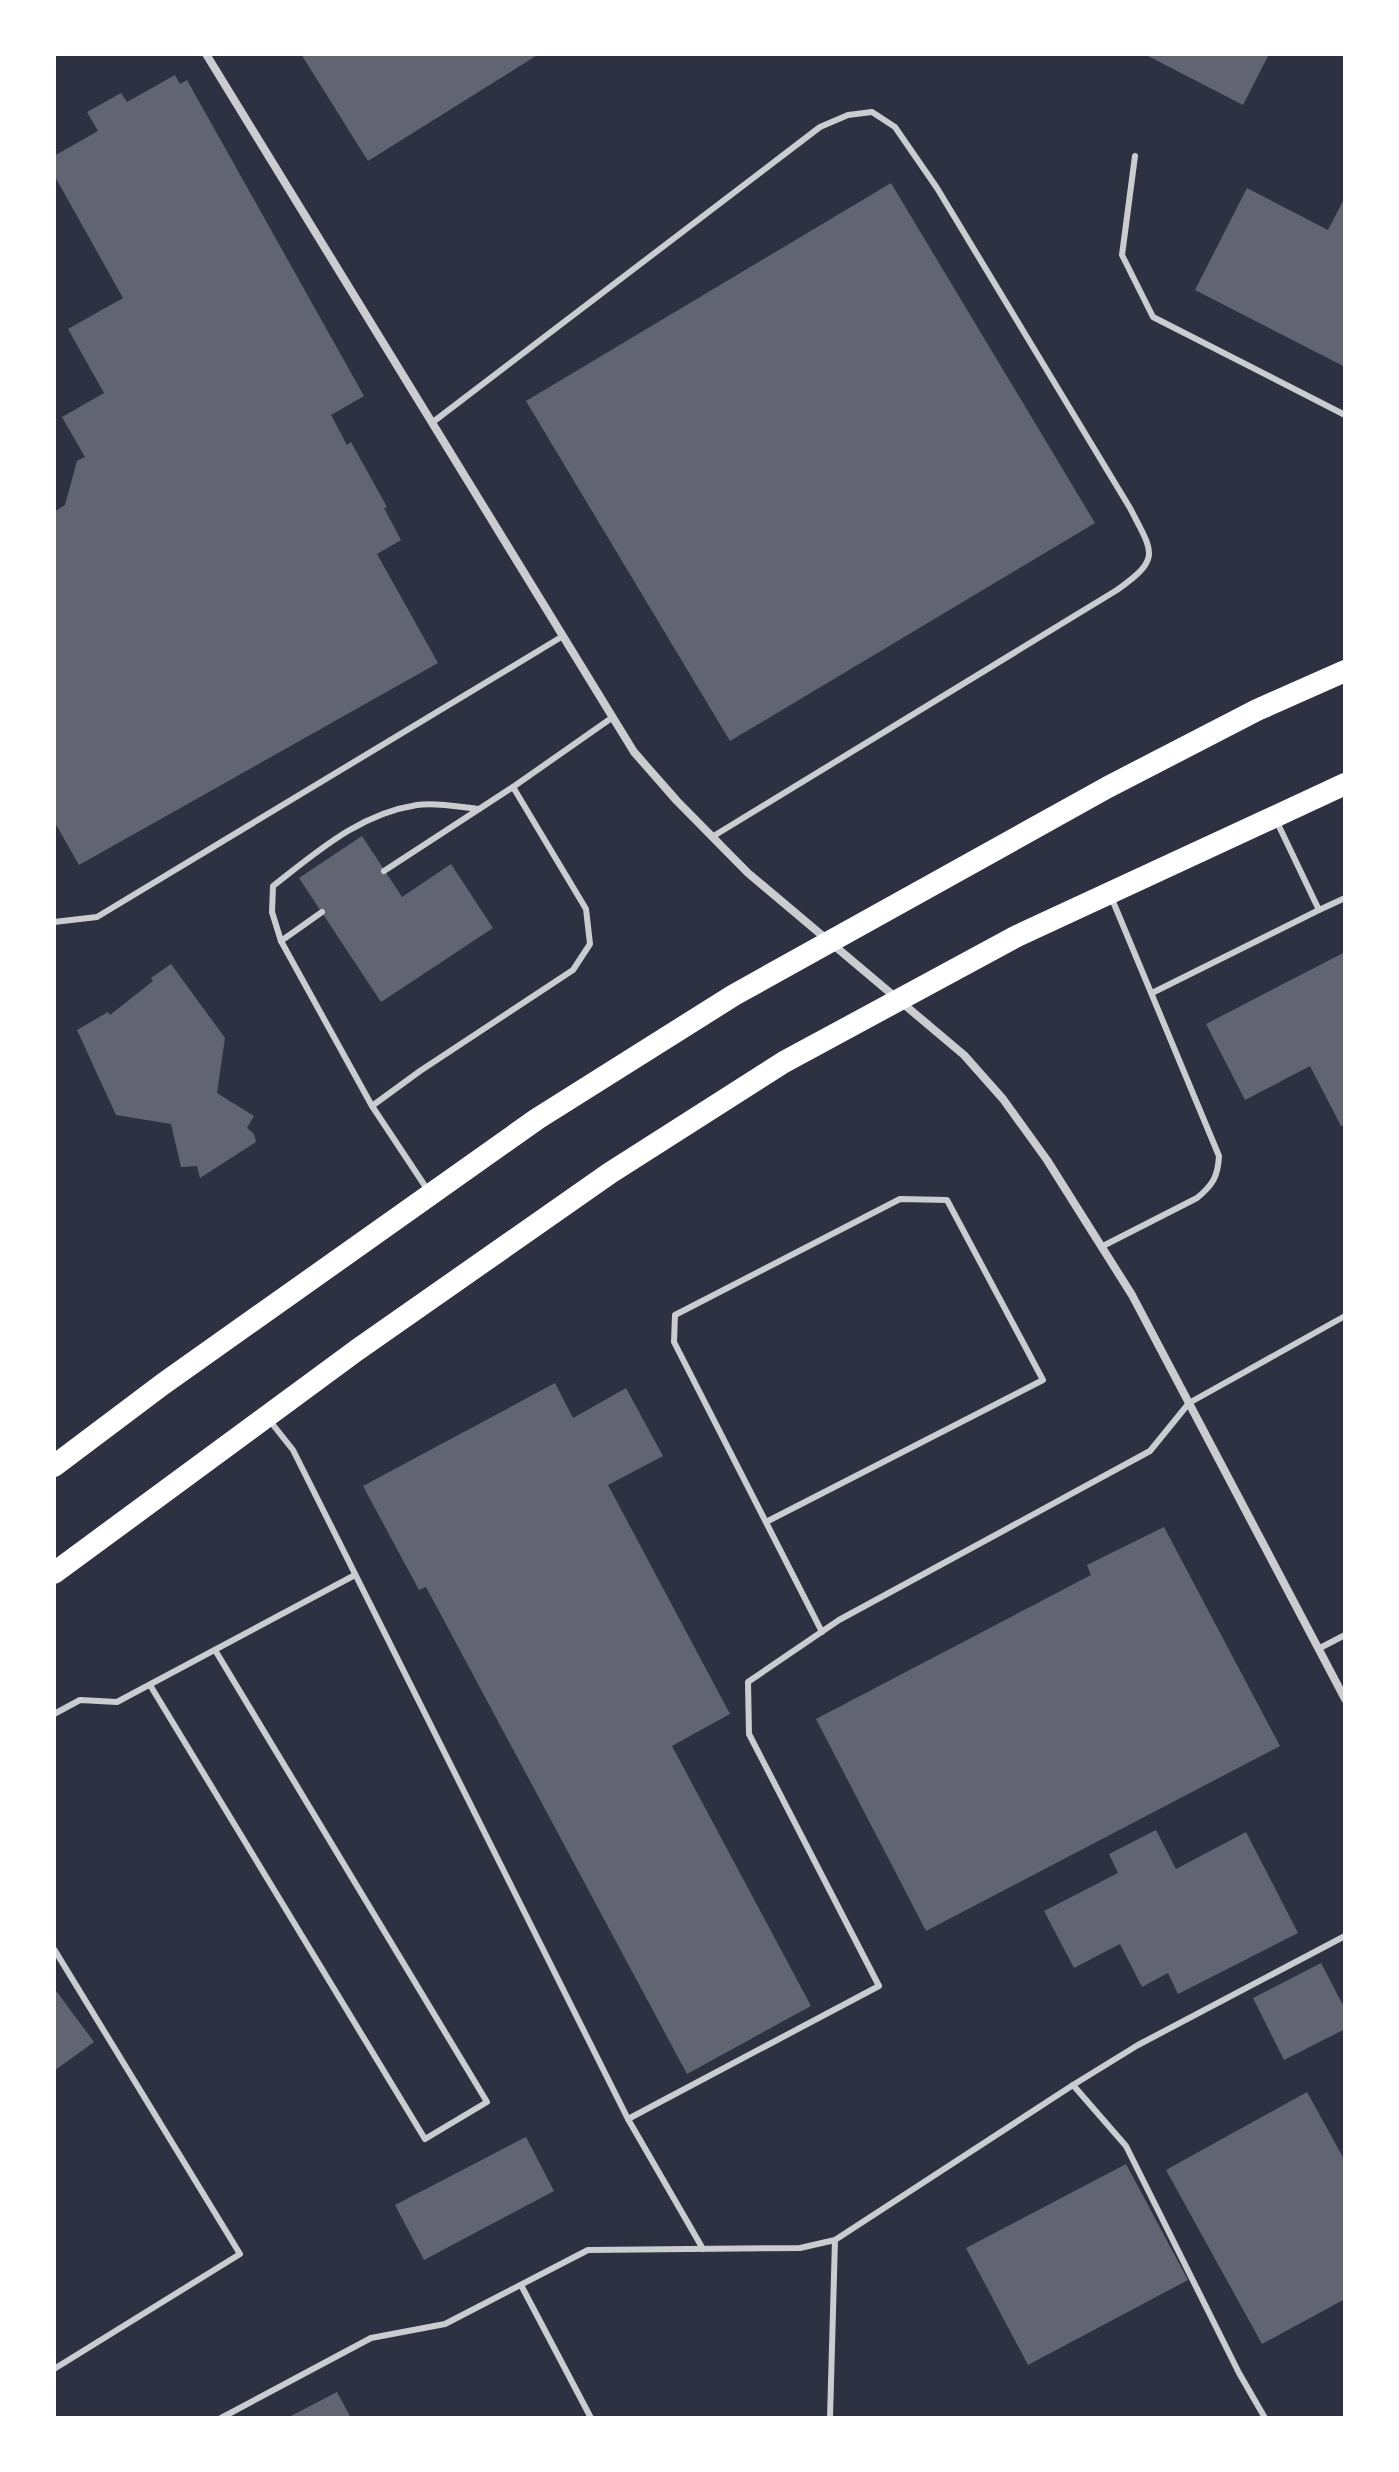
<svg xmlns="http://www.w3.org/2000/svg" width="1399" height="2472" font-family="Jost,sans-serif">
<rect width="100%" height="100%" fill="#2d3142"/>
<g fill="#626471">
<path d="M301,54H539L368,161Z"/>
<path d="M1144,54H1269L1243,105Z"/>
<path d="M175,75L180,84L187,80L364,396L331,415L347,445L351,442L387,507L384,508L401,540L377,554L438,663L79,865L54,821V512L65,505L77,461L85,457L62,417L104,393L68,329L123,298L54,175V156L98,131L87,112L121,93L127,102Z"/>
<path d="M891,183L1095,523L730,741L526,401Z"/>
<path d="M1247,188L1328,230L1345,197V367L1195,290Z"/>
<path d="M362,836L402,897L451,864L493,928L381,1002L299,878Z"/>
<path d="M1345,952V1124L1341,1126L1310,1066L1245,1100L1206,1024Z"/>
<path d="M171,964L225,1038L217,1093L254,1116L247,1128L254,1134L256,1142L200,1178L197,1166L181,1167L171,1124L116,1115L77,1030L108,1012L110,1015L153,981L151,978Z"/>
<path d="M555,1383L573,1418L626,1388L663,1456L608,1485L730,1714L672,1746L811,2006L687,2074L426,1587L419,1590L363,1486Z"/>
<path d="M1164,1527L1280,1746L926,1931L816,1719L1091,1575L1087,1565Z"/>
<path d="M1156,1830L1176,1869L1246,1832L1298,1933L1178,1994L1168,1973L1142,1987L1120,1944L1074,1968L1044,1911L1118,1873L1109,1854Z"/>
<path d="M1321,1963L1345,2009V2029L1284,2060L1253,1998Z"/>
<path d="M54,1988L94,2042L54,2071Z"/>
<path d="M1307,2092L1345,2161V2299L1262,2344L1166,2170Z"/>
<path d="M526,2137L554,2191L424,2260L395,2205Z"/>
<path d="M1126,2164L1188,2280L1028,2365L966,2248Z"/>
<path d="M337,2392L351,2418H287Z"/>
</g>
<g fill="none" stroke-linecap="round" stroke-linejoin="round">
<g stroke="#caccd0" stroke-width="6">
<path d="M1135,156L1122,255L1153,317L1345,415"/>
<path d="M433,422L820,127L848,115L872,112L895,127L937,188L1130,508C1153,553 1162,558 1117,590L712,837"/>
<path d="M384,871L513,787"/>
<path d="M1319,910L1345,898"/>
<path d="M54,922L97,917L563,636"/>
<path d="M281,941L322,912"/>
<path d="M1152,993L1319,910L1277,822"/>
<path d="M372,1106L281,941L272,912L273,886C318,851 359,814 417,805C436,802 460,807 479,809"/>
<path d="M429,1192L372,1106L420,1071L573,970L590,944L586,909L513,787L613,717"/>
<path d="M1101,1247L1197,1198C1213,1185 1218,1176 1219,1156L1112,899"/>
<path d="M270,1421L293,1450L628,2119"/>
<path d="M766,1522L1043,1380L947,1200L900,1199L675,1315L674,1342L822,1632"/>
<path d="M1318,1649L1345,1635"/>
<path d="M150,1685L425,2139L487,2102L215,1650"/>
<path d="M54,1714L80,1700L117,1702L355,1575"/>
<path d="M54,1949L240,2254L54,2369"/>
<path d="M1073,2085L1138,2045L1345,1936"/>
<path d="M703,2249L628,2119L879,1986L749,1734L748,1682L839,1620L1150,1451L1189,1403L1345,1316"/>
<path d="M521,2285L591,2418"/>
<path d="M221,2418L371,2338L445,2324L588,2250L800,2248L835,2240L1073,2085L1126,2146L1239,2373L1265,2418"/>
<path d="M830,2418L835,2240"/>
</g>
<path stroke="#caccd0" stroke-width="8" d="M206,54L634,752L677,801L748,873L964,1055L1003,1099L1047,1160L1132,1295L1345,1699"/>
<g stroke="#fff" stroke-width="22">
<path d="M54,1466L163,1384L537,1119L734,995L1108,787L1257,710L1345,671"/>
<path d="M54,1573L357,1350L610,1173L784,1062L1017,936L1345,784"/>
</g>
</g>
<rect width="1399" height="2472" fill="none" stroke="#ffffff" stroke-width="112"/>
</svg>
